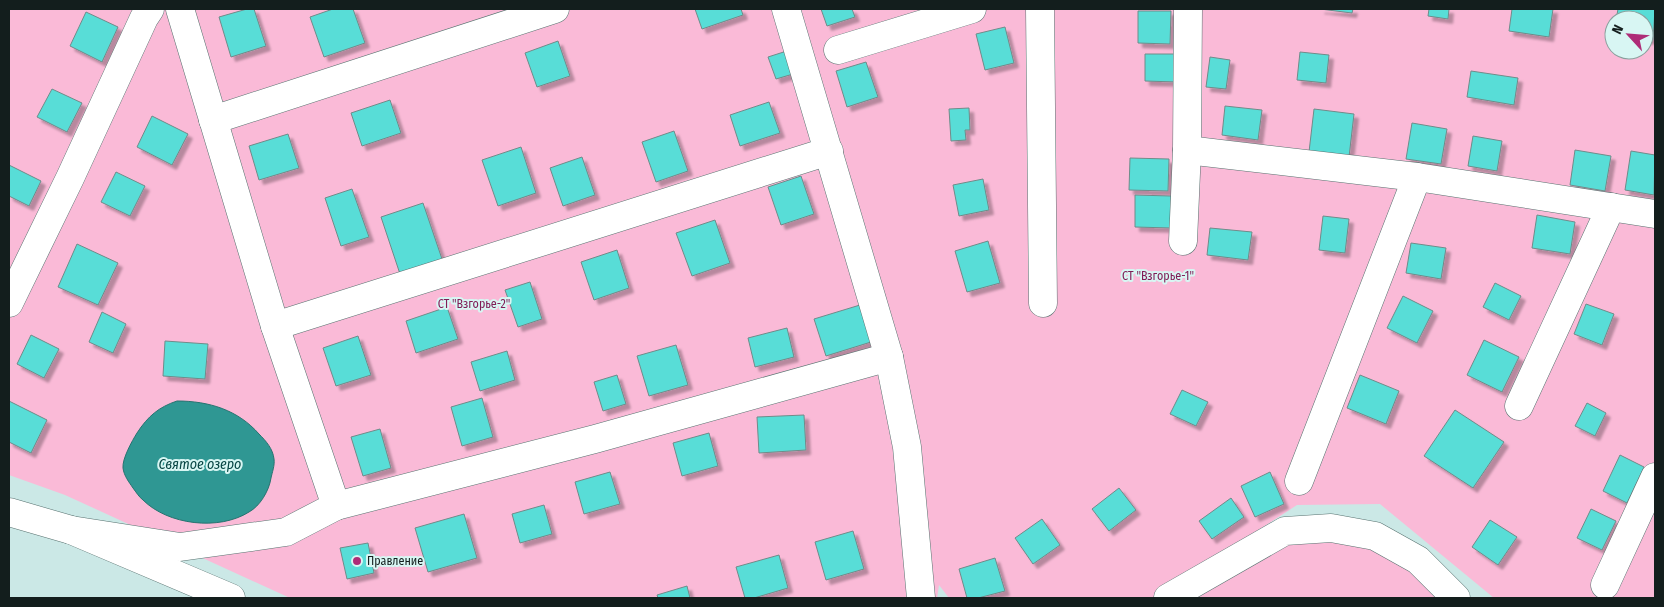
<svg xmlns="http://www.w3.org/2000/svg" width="1664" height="607" font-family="'Fira Sans Condensed',sans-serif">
<defs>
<filter id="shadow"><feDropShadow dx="4.5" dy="4.5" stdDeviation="1" flood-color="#0004"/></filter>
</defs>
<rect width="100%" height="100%" fill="#cbe8e6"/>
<path fill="#fabad7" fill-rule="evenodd" d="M9,9H1655V598H1494L1380,504L1297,505L1243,540L1375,536L1456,598H949L939,585L937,598H290L65,495L9,475ZM1614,20H1644V50H1614Z"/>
<path fill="#2f9793" stroke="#277370" d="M177,401C209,401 238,410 259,434C266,441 273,449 274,459C275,465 272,473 271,478C269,491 260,506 249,512C219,531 168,525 143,500C139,497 136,492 133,488C129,482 124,476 123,468C122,459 132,441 137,433C148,416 159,407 177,401Z"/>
<g fill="#58ddd7" stroke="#6f8b89" filter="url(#shadow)">
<path d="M247,9H254L266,46L231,57L219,17Z"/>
<path d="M333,9H353L365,43L324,57L310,17Z"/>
<path d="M695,9H741L743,15L702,29Z"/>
<path d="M821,9H852L855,17L827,26Z"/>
<path d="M1320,9H1353L1352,13Z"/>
<path d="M1429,9H1449L1448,19L1428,16Z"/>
<path d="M1512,9H1553L1549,37L1509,31Z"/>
<path d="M1618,9H1655L1653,40L1644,39V20H1616Z"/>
<path d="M1138,11H1171L1170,44L1138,43Z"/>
<path d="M86,12L118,27L102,62L70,46Z"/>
<path d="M1005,27L1014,63L985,70L976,34Z"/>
<path d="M558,41L570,76L537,87L525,53Z"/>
<path d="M793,49L800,72L776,79L768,57Z"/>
<path d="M1300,52L1329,55L1326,83L1297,80Z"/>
<path d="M1145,54H1177V82L1145,81Z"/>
<path d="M1210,57L1230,60L1226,89L1206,87Z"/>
<path d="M866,62L878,97L847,107L836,71Z"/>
<path d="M1471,71L1518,78L1514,105L1467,97Z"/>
<path d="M52,89L82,103L67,132L37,117Z"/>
<path d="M390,100L401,133L362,146L351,113Z"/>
<path d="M769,102L780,133L740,146L730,115Z"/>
<path d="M1225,106L1262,110L1258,140L1222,135Z"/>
<path d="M969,108L970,130H965L966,140L951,141L949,109Z"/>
<path d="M1314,109L1354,114L1349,157L1309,152Z"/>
<path d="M152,116L188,134L172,165L137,147Z"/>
<path d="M1412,123L1447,129L1441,164L1406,159Z"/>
<path d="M674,131L688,171L656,182L642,142Z"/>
<path d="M288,134L299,168L259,180L249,146Z"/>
<path d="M1473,136L1502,141L1497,171L1468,166Z"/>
<path d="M521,147L536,193L498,206L482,160Z"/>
<path d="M1575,150L1611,156L1605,191L1570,185Z"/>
<path d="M1631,151L1655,155L1654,195L1625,190Z"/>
<path d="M582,157L595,195L563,206L550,168Z"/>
<path d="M1130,158L1169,159L1168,191L1129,190Z"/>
<path d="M9,165L41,181L29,206L9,196Z"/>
<path d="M116,172L145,186L130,216L101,202Z"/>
<path d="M801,176L814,214L781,225L768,187Z"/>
<path d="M983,179L989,210L959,216L953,185Z"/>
<path d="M352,189L369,237L341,246L325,198Z"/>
<path d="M1135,195L1171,196V228L1135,227Z"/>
<path d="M423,203L442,259L400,274L381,217Z"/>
<path d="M1537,215L1575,222L1570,254L1532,248Z"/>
<path d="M1323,216L1349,219L1345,253L1319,250Z"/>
<path d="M715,220L730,263L692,276L676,233Z"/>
<path d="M1210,228L1252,232L1248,260L1207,255Z"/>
<path d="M988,241L1000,283L967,292L955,251Z"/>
<path d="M1411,243L1446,248L1441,279L1406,273Z"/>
<path d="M77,244L118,263L98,305L58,287Z"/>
<path d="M617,250L629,288L594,300L581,262Z"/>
<path d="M530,282L542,319L518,327L505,290Z"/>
<path d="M1495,283L1521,296L1509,320L1483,307Z"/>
<path d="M1403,296L1433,311L1417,343L1387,328Z"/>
<path d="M1586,304L1614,314L1602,345L1574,334Z"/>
<path d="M860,305L871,342L826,356L814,319Z"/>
<path d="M447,307L458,339L416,353L406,321Z"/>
<path d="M102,312L126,324L113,353L89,342Z"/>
<path d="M787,328L794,357L755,367L748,338Z"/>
<path d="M31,335L59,349L44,378L17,364Z"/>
<path d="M358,336L371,375L336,386L323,348Z"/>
<path d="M1484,340L1519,357L1502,392L1467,375Z"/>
<path d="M165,341L208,344L205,379L163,376Z"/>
<path d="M676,345L688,385L649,396L637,356Z"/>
<path d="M507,351L515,380L480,391L471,362Z"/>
<path d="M617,375L626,404L603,411L594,382Z"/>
<path d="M1360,375L1399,391L1386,424L1347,408Z"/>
<path d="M1182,390L1208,402L1196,426L1170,414Z"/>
<path d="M482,398L493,437L462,446L451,407Z"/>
<path d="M9,401L47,420L31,453L9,442Z"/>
<path d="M1587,403L1606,413L1595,436L1575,426Z"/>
<path d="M1455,410L1504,442L1473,488L1424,456Z"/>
<path d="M804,415L806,450L759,453L757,417Z"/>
<path d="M380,429L391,468L363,476L351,437Z"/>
<path d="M709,433L718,466L682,476L673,443Z"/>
<path d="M1620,455L1644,467L1627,503L1603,491Z"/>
<path d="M610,472L620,504L584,514L575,482Z"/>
<path d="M1270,472L1284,504L1255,517L1241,486Z"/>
<path d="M1119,488L1136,510L1109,531L1092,509Z"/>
<path d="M1231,498L1244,517L1212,539L1199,521Z"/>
<path d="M544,505L552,534L520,543L512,514Z"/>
<path d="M1591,509L1616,521L1602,550L1577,538Z"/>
<path d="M464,514L477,558L428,572L415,528Z"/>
<path d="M1042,519L1060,545L1033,564L1015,538Z"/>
<path d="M1490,520L1517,537L1498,565L1472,547Z"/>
<path d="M853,531L864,569L826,580L815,542Z"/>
<path d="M368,543L374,573L347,579L340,548Z"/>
<path d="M779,555L788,588L754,598H745L736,567Z"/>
<path d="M995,558L1005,591L978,598H967L959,569Z"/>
<path d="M687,586L690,598H658L657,595Z"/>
</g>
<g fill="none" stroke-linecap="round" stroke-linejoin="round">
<g stroke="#587270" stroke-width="29">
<g id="minor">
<path d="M786,9L889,357L907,447L921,598"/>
<path d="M1040,9L1043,303"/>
<path d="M838,50L972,9"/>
<path d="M213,120L555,9"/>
<path d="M1187,150L1417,177L1655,214"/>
<path d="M1183,241L1187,150L1188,9"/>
<path d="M9,303L70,178L144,18L150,9"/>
<path d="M275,326L829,151"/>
<path d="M1519,406L1611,207"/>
<path d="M1299,481L1417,177"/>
<path d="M336,506L595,439L889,357"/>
<path d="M9,512L71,530L231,598"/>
<path d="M71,530L180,547L286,532L336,506L275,326L180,9"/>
<path d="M1605,585L1655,477"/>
<path d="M1168,598L1285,531L1331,528L1375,536L1418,560L1456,598"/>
</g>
</g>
<use href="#minor" stroke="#fff" stroke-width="28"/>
</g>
<circle fill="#ae2c77" stroke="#d8f6f3" stroke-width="2" cx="357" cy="561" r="5"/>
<g text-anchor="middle" stroke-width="4" stroke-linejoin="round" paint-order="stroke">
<g font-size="12" fill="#811d57" stroke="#d8f6f3">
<text x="1158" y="280">СТ "Взгорье-1"</text>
<text x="474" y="308">СТ "Взгорье-2"</text>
</g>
<g font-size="12" fill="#131e1d" stroke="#d8f6f3" text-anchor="start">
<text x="367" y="565">Правление</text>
</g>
<g font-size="14" font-style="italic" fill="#064543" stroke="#d8f6f3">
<text x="200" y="469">Святое озеро</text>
</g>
</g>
<rect width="1664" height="607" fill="none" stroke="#131e1d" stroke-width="20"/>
<g transform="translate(1629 35) rotate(296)"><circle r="24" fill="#d8f6f3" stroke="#89a09d"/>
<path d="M0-4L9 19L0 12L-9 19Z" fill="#ae2c77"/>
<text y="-8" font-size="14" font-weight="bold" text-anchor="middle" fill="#131e1d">N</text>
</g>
</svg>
